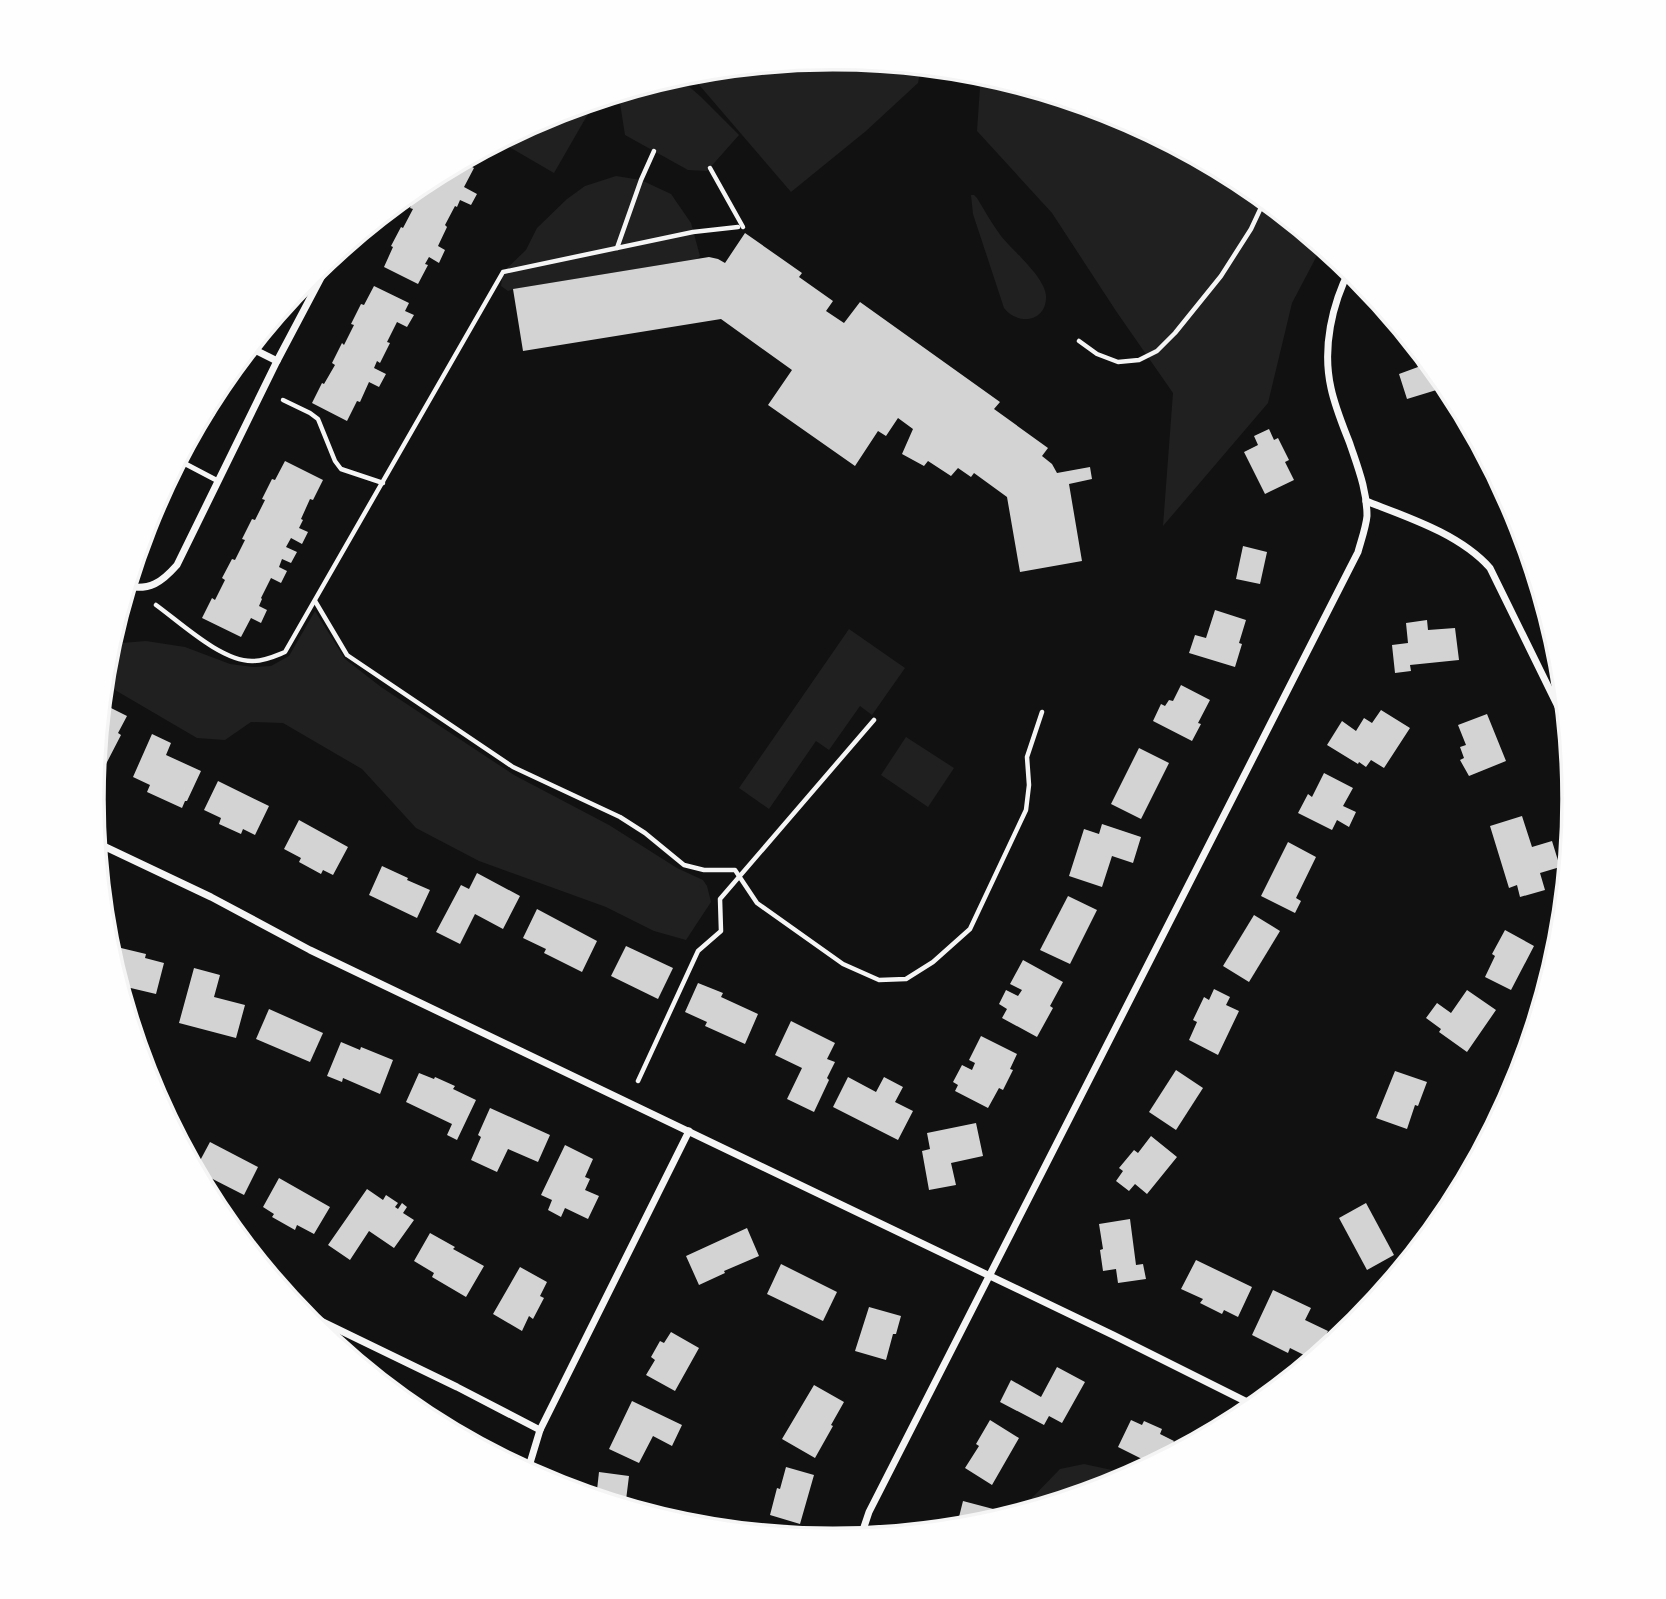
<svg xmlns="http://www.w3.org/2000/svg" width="1666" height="1599" font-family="Quicksand,sans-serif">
<rect width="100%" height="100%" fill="#111"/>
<g fill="#202020">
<path d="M833,58L921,66L918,83L866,131L791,192L688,72Z"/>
<path d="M981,73L1117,114L1245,183L1322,246L1292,303L1268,403L1163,526L1173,393L1116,311L1052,213L977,131Z"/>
<path d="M677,76L701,97L739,135L707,171L688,170L625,135L620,103L630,90Z"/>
<path d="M596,100L554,173L499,141L550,114Z"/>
<path d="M616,176L641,180L671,194L691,223L700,256L697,259L514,289L508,291L501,286L503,272L526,250L537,228L567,199L585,186Z"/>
<path d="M971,195H974L977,198C985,211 992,224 1001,236C1013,251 1045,277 1046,296C1047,322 1018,326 1004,308L973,214Z"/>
<path d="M315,611L345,659L381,687L514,775L609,825L677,868L703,880L707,886L711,902L686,940L654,931L606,907L479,861L416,828L362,769L283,723L251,722L225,740L197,738L103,683L106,654L109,644L146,641L185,647L230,664L253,667L271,666L289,656Z"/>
<path d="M849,629L905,668L872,715L860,706L829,750L816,741L769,809L739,788Z"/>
<path d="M906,737L954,768L928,807L881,775Z"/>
<path d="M130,1023L143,1031L152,1064L145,1076Z"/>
<path d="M1084,1464L1112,1470L1126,1480L1116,1485L1023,1513L1029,1501L1060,1469Z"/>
</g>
<g fill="#d3d3d3">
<path d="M461,161L474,168L464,187L477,194L471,205L460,200L457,207L455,206L445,225L447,227L438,246L445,250L439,263L429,257L425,264L428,265L418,284L384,267L393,247L391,246L401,227L403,228L413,209L410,208L419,188L422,190L428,179Z"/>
<path d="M745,233L802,273L799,277L833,301L826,311L844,323L860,302L1000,402L994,409L1048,448L1042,456L1052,464L1057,473L1090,467L1092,479L1069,484L1082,561L1020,572L1007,497L974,473L971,477L958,468L951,476L928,461L924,466L902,454L913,429L898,418L886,436L878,431L855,466L768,405L792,370L721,319L523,351L513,289L709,257L718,259L725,263Z"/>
<path d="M374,286L409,303L405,311L414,315L407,327L397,322L387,342L390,343L380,363L377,361L374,368L386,374L379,387L369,382L360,402L357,401L347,421L312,403L322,383L324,384L335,365L332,363L342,343L344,345L354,325L351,324L361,304L364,305Z"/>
<path d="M1409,338L1442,378H1441L1443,388L1407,399L1399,374L1418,367Z"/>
<path d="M228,373L234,376L214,416L203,412L216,387Z"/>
<path d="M196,425L204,429L193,452L184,447Z"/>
<path d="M1269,429L1274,440L1278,438L1289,460L1285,462L1294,480L1265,494L1244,452L1258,445L1254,436Z"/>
<path d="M285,461L323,480L313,500L310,499L301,519L303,520L299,528L308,532L302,544L291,538L286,547L297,552L291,563L282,559L279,567L287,571L281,583L271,578L261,598L262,599L259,606L267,610L261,623L251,618L241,637L202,618L212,598L215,600L225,580L222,578L232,559L235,560L245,540L242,539L252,519L255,520L265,500L262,499L272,479L275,480Z"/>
<path d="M169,476L178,481L168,501L158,496Z"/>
<path d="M149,513L159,518L140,555L136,553Z"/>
<path d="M1243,546L1267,552L1260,584L1236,579Z"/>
<path d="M1215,610L1246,620L1239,643L1242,644L1235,667L1189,653L1195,635L1206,638Z"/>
<path d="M1427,620L1428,630L1455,628L1459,660L1410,665L1411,671L1395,673L1392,645L1408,643L1406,623Z"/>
<path d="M1181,685L1210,700L1198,723L1201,724L1192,741L1153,721L1161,704L1165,706L1169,700L1173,701Z"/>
<path d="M109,707L127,716L118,733L121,735L106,764L95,758L99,723Z"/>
<path d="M1381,710L1410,728L1384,768L1371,760L1366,767L1359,762L1358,764L1327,745L1342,721L1356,731L1364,718L1372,723Z"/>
<path d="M1487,714L1506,761L1469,776L1460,760L1464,758L1460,747L1466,745L1458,725Z"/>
<path d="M152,734L171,743L166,755L201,771L187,801H185L182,808L147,792L150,785L133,777Z"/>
<path d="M1139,748L1169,763L1141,819L1111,804Z"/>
<path d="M1324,773L1353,788L1343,806L1356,812L1349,827L1337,820L1332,830L1298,813L1308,794L1312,797Z"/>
<path d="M218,781L269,806L255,835L243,829L241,834L219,824L221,818L204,810Z"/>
<path d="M1522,816L1532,847L1552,841L1560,867L1540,873L1545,890L1520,897L1517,885L1509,888L1490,826Z"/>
<path d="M299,820L348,847L333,875L323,870L321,874L299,862L301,858L284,849Z"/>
<path d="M1102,824L1141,837L1133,863L1112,856L1102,887L1069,876L1084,829L1099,834Z"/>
<path d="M1288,842L1316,857L1296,898L1301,901L1295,913L1261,896Z"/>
<path d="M382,866L408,878L407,880L430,890L417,918L369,895Z"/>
<path d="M477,873L520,896L503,929L475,914L460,944L436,932L461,885L469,889Z"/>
<path d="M1068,896L1097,910L1070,964L1040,950Z"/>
<path d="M537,909L597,941L582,972L544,953L546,949L523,938Z"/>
<path d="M1254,915L1280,931L1249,982L1223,966Z"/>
<path d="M1505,930L1534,946L1511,990L1485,977L1495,956L1492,954Z"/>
<path d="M626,946L673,968L658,999L611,976Z"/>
<path d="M121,948L146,954L145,958L164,963L156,994L118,985L108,953L109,949L120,952Z"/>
<path d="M1023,960L1063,982L1050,1006L1053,1008L1037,1037L1002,1018L1007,1009L999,1004L1006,990L1018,996L1022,990L1010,984Z"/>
<path d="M194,968L220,975L214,997L245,1005L236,1038L179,1023Z"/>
<path d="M698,983L723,993L721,997L758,1014L745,1044L705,1026L707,1022L685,1012Z"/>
<path d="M1214,989L1230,997L1226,1005L1239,1011L1218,1055L1189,1040L1197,1022L1193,1020L1204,997L1209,1000Z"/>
<path d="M1467,990L1496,1010L1467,1052L1439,1032L1441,1029L1426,1018L1437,1003L1451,1013Z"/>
<path d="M269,1009L323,1033L310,1062L256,1039Z"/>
<path d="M791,1021L835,1043L827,1059L835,1062L827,1078L829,1080L814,1112L787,1099L802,1068L775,1055Z"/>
<path d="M981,1036L1017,1054L1010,1069L1013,1070L1003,1090L999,1088L988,1108L955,1091L958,1085L953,1082L962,1065L972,1070L975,1063L969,1060Z"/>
<path d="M341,1042L360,1050L361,1047L393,1060L380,1094L343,1078L342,1082L327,1076Z"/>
<path d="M1176,1070L1203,1088L1176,1130L1149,1112Z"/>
<path d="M1395,1071L1427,1082L1418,1106L1415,1105L1407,1129L1376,1118Z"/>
<path d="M419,1073L434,1079L435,1077L455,1086L453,1089L476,1100L457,1140L447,1135L452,1124L406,1102Z"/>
<path d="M848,1077L876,1092L884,1077L903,1087L895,1102L913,1111L898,1140L833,1107Z"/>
<path d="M490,1108L550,1135L538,1162L508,1149L497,1172L471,1160L481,1137L478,1135Z"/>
<path d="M976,1123L983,1156L951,1163L956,1185L929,1190L922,1151L930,1149L927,1133Z"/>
<path d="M1151,1136L1177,1157L1147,1194L1135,1184L1129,1191L1116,1181L1123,1171L1119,1168L1134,1150L1138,1153Z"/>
<path d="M210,1142L258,1167L244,1195L195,1170Z"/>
<path d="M565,1145L593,1159L585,1177L590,1179L585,1190L599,1196L588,1219L565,1208L561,1217L548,1210L552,1200L541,1195Z"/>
<path d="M279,1178L330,1207L314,1234L297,1225L295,1230L272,1217L274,1214L263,1207Z"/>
<path d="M367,1189L383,1200L386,1195L398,1203L395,1207L398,1209L402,1203L407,1207L403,1213L414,1220L394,1248L369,1231L350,1260L328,1245Z"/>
<path d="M1366,1203L1394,1255L1367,1270L1339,1218Z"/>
<path d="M1130,1219L1136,1265L1143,1264L1146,1279L1118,1283L1116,1269L1103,1271L1100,1250L1103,1249L1099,1224Z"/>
<path d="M747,1228L759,1256L724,1271L725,1273L699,1285L686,1256Z"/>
<path d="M430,1233L455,1247L453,1249L484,1266L466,1297L432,1277L434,1273L414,1261Z"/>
<path d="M1196,1260L1252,1287L1238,1317L1224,1310L1222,1314L1200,1303L1203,1299L1181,1289Z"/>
<path d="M781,1264L837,1292L823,1321L767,1294Z"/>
<path d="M520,1267L547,1282L540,1296L544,1298L533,1319L529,1316L522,1331L493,1314Z"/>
<path d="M1273,1290L1311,1308L1305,1320L1328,1331L1314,1360L1290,1348L1288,1353L1252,1335Z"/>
<path d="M869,1307L901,1316L896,1334H893L886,1360L855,1351Z"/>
<path d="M671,1332L699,1348L675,1391L646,1375L655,1360L651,1357L660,1341L664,1343Z"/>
<path d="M1057,1367L1085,1382L1062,1423L1049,1416L1044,1425L1000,1402L1011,1380L1041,1397Z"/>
<path d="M814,1385L844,1402L831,1425L833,1426L815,1458L782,1439Z"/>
<path d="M632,1401L682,1425L672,1446L653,1436L639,1463L609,1449Z"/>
<path d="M990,1420L1019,1438L992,1485L965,1468L979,1446L976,1444Z"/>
<path d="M1131,1420L1142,1425L1144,1421L1162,1429L1160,1434L1174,1441L1164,1459L1154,1465L1118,1447Z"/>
<path d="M786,1467L814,1475L800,1524L770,1515L777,1488L780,1489Z"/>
<path d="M599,1472L629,1476L625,1508L596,1499Z"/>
<path d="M963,1501L997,1510L994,1522L977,1527L956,1529Z"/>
</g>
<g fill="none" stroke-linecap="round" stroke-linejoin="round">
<g stroke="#f5f5f5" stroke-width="4.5">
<path d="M710,168L743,227"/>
<path d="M617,248L641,180L654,151"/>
<path d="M1079,341L1097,354L1118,362L1139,360L1157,351L1175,333L1221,276L1251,229L1265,199"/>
<path d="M283,400L310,413L318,419L335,461L341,469L383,483"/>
<path d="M315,601L347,655L513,767L620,817L645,833L684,865L704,870H735L757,903L843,964L879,980L906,979L933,962L970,929L1026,810L1029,785L1027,757L1042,712"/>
<path d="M156,605C181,623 222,662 253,661C265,661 275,656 285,652L503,272L693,232L738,227"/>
<path d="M638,1081L698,951L721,931L720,899L874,720"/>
</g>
<path stroke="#f5f5f5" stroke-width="5" d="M178,460L218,481"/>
<g stroke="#f5f5f5" stroke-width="7">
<path d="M249,347L277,361"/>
<path d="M1366,501C1407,517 1460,534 1490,568L1568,727"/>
<path d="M126,586C150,591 162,582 177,565L277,361L333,255"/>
<path d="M95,842L211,897L310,950L1113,1335L1257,1407"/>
<path d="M296,1309L457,1387L540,1430"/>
<path d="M527,1473L540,1430L689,1131"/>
<path d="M860,1539L869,1512L1358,552C1361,541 1366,527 1367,516C1367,490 1358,468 1350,444C1343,426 1335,407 1331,388C1322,348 1332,304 1350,269"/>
</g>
</g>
<path d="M0 0H1666V1599H0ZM104 799a729 729 0 1 1 1458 0a729 729 0 1 1-1458 0Z" fill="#fefefe" fill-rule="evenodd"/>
<path fill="none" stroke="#f5f5f5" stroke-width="3.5" d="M104 799a729 729 0 1 1 1458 0a729 729 0 1 1-1458 0Z"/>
</svg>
